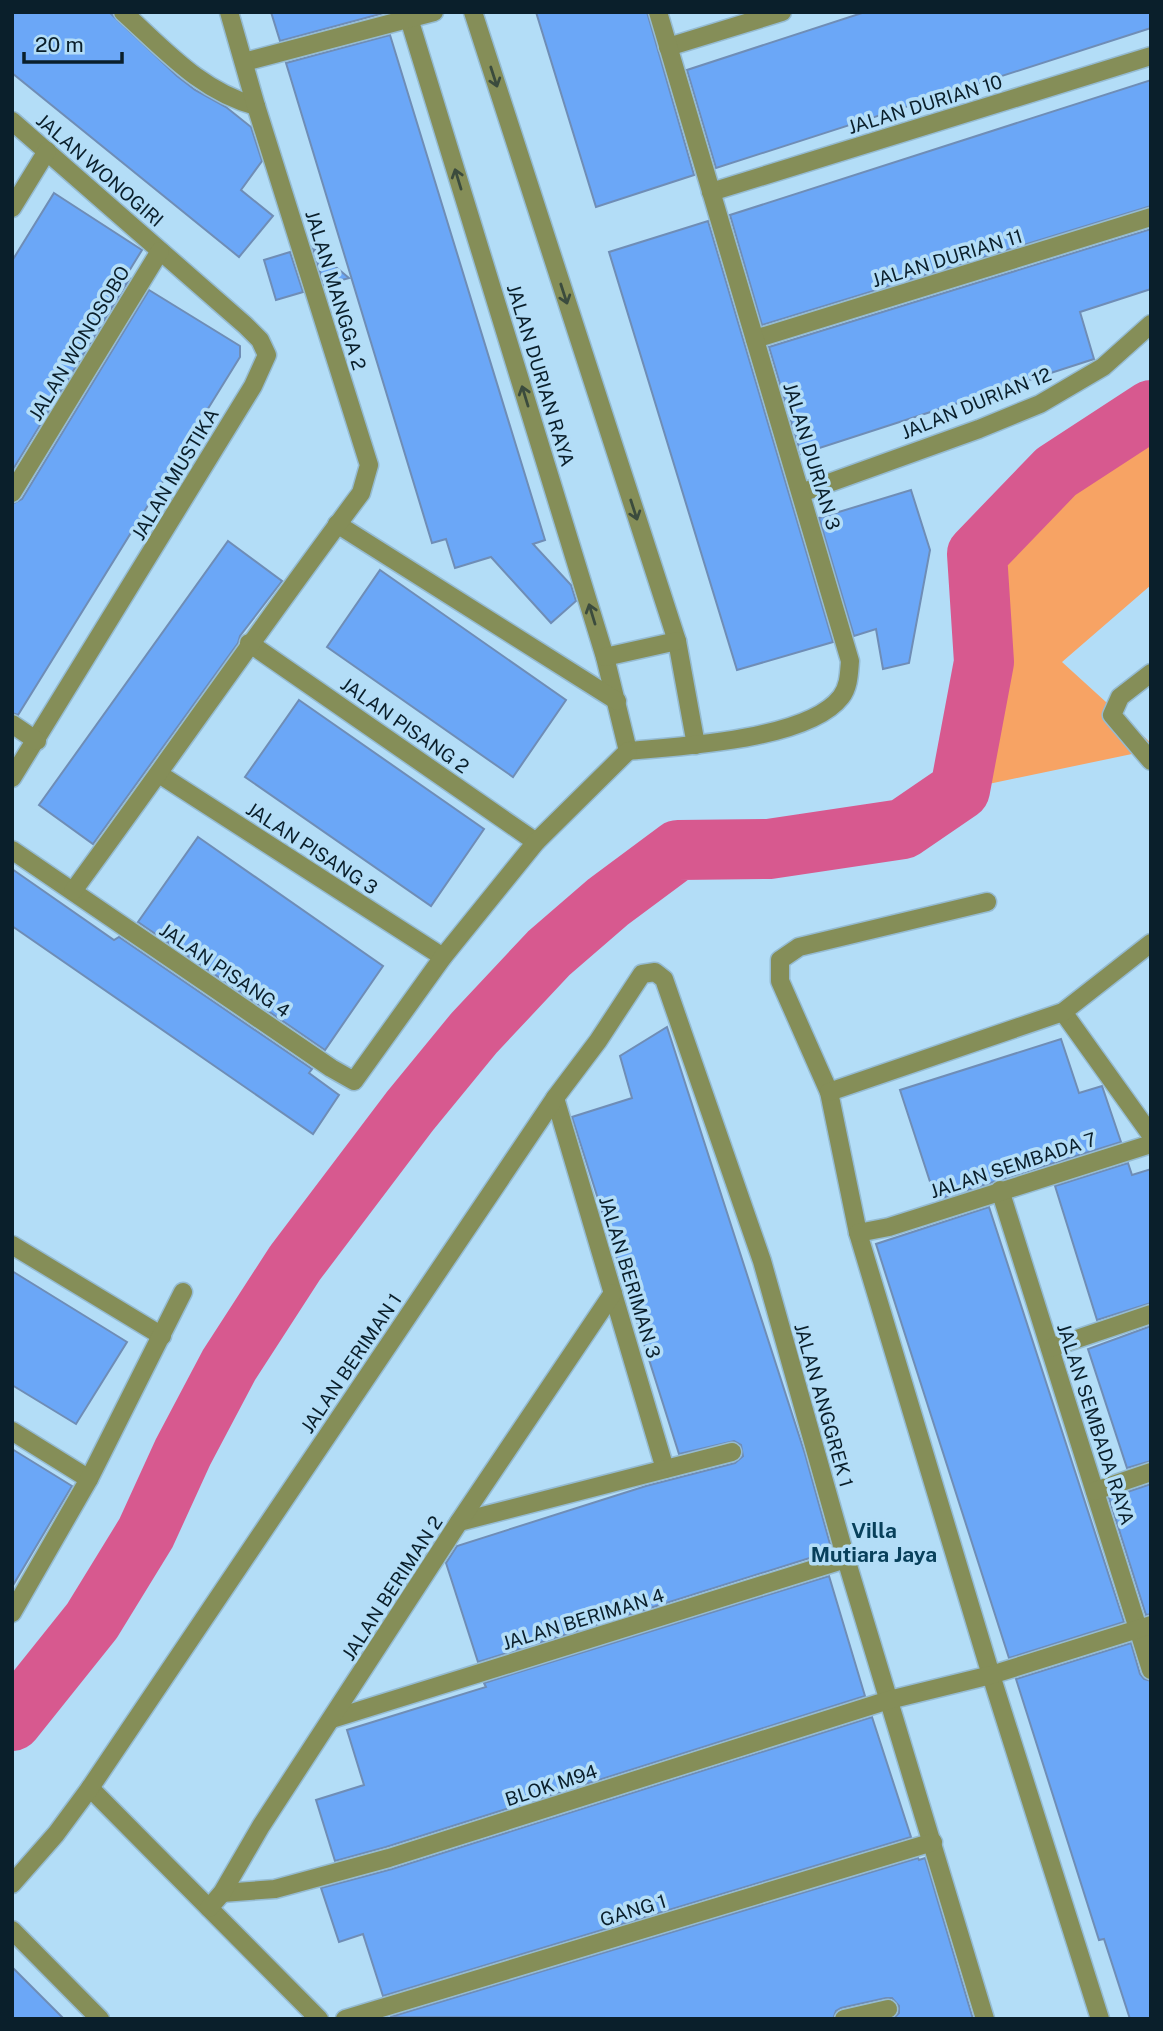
<svg xmlns="http://www.w3.org/2000/svg" width="1163" height="2031" font-family="'Public Sans',sans-serif">
<rect width="100%" height="100%" fill="#b3ddf7"/>
<path fill="#f7a364" d="M1151,410V585L1062,662L1151,743V750L960,790L984,662L977,554L1056,472Z"/>
<g fill="none" stroke-linecap="round" stroke-linejoin="round">
<path stroke="#d7598f" stroke-width="60" d="M12,1721L92,1621L146,1533L183,1452L229,1365L295,1263L410,1111L474,1033L549,953L608,902L678,850L769,849L903,829L960,790L984,662L977,554L1056,472L1151,410"/>
</g>
<g fill="#6ba7f7" stroke="#6f8db6" stroke-width="2">
<path d="M12,12H109L177,76L195,90L226,107L251,127L262,161L241,190L273,216L239,257L12,73Z"/>
<path d="M271,12H383L384,13L280,41Z"/>
<path d="M536,12H647L694,175L596,207Z"/>
<path d="M865,12H1151V28L716,168L687,70Z"/>
<path d="M390,35L545,540L533,544L571,585L576,601L551,623L491,557L455,568L446,539L432,543L290,76L286,63Z"/>
<path d="M1151,80V206L762,325L730,215Z"/>
<path d="M54,193L142,250L126,276L130,278L12,471V261Z"/>
<path d="M708,221L833,642L737,670L609,252Z"/>
<path d="M1151,229V289L1080,312L1094,359L801,454L769,347Z"/>
<path d="M313,248L349,278L324,285Z"/>
<path d="M290,252L303,292L276,300L264,260Z"/>
<path d="M149,290L240,346V357L18,715L12,713V504L22,499Z"/>
<path d="M911,490L930,550L909,663L883,669L876,629L854,636L819,518Z"/>
<path d="M228,541L282,581L240,636L238,643L93,844L39,805Z"/>
<path d="M380,570L566,700L513,777L327,647Z"/>
<path d="M299,700L484,829L431,906L245,777Z"/>
<path d="M198,837L383,966L325,1050L138,922Z"/>
<path d="M12,869L114,940L119,937L312,1069L309,1073L339,1095L313,1134L12,926Z"/>
<path d="M667,1027L805,1454L832,1551L478,1662L446,1563L457,1546L646,1486L735,1463L743,1456L741,1445L734,1441L679,1454L572,1117L632,1098L620,1056Z"/>
<path d="M1061,1039L1079,1093L1102,1086L1121,1142L936,1200L900,1090Z"/>
<path d="M1128,1163L1132,1175L1151,1169V1303L1097,1320L1055,1186Z"/>
<path d="M989,1207L1124,1622L1009,1658L876,1244Z"/>
<path d="M12,1271L127,1342L76,1424L12,1385Z"/>
<path d="M1151,1326V1461L1127,1468L1088,1349Z"/>
<path d="M12,1449L72,1486L12,1587Z"/>
<path d="M1151,1484V1614L1146,1615L1109,1498Z"/>
<path d="M829,1576L865,1696L386,1847L335,1861L316,1800L364,1785L347,1730L486,1687L484,1683Z"/>
<path d="M1131,1643L1140,1674L1144,1679L1151,1681V2019H1130L1104,1939L1099,1940L1016,1679Z"/>
<path d="M872,1717L911,1837L383,1996L363,1934L339,1942L321,1888L392,1869Z"/>
<path d="M918,1858L919,1860L925,1858L973,2019H893L899,2013V2006L892,1998H886L841,2008L836,2011L833,2019L390,2017Z"/>
<path d="M12,1967L64,2019H12Z"/>
</g>
<g fill="none" stroke-linecap="round" stroke-linejoin="round">
<g stroke="#95bbd2" stroke-width="21">
<g id="street">
<path d="M123,12C164,49 201,92 256,106"/>
<path d="M407,12L605,657L628,751"/>
<path d="M473,12L677,641L696,745"/>
<path d="M668,47L782,12"/>
<path d="M244,62L434,12"/>
<path d="M12,121L245,325L260,340L267,355L253,386L12,778"/>
<path d="M711,192L1151,56"/>
<path d="M12,208L47,151"/>
<path d="M755,339L1151,217"/>
<path d="M12,493L160,251"/>
<path d="M801,493L979,429L1040,404L1103,367L1151,324"/>
<path d="M337,524L617,701"/>
<path d="M249,643L536,842"/>
<path d="M605,657L677,641"/>
<path d="M1151,673L1120,697L1112,715L1151,761"/>
<path d="M12,724L37,741"/>
<path d="M628,751C681,746 808,740 841,697C849,687 849,673 850,661L658,12"/>
<path d="M159,774L443,957"/>
<path d="M12,850L331,1068L354,1081L443,957L536,842L628,751"/>
<path d="M73,891C170,759 263,624 361,493L369,465L256,106L229,12"/>
<path d="M987,902L799,947L780,960V981L829,1092L858,1233L991,1675L1100,2019"/>
<path d="M1063,1012L1151,1135"/>
<path d="M829,1092L1063,1012L1151,943"/>
<path d="M555,1098L665,1469"/>
<path d="M1000,1190L1151,1670"/>
<path d="M858,1233L889,1227L1151,1144"/>
<path d="M12,1245L162,1336"/>
<path d="M1050,1348L1151,1314"/>
<path d="M12,1431L89,1479"/>
<path d="M1095,1491L1151,1472"/>
<path d="M459,1522L732,1452"/>
<path d="M12,1613L89,1479L183,1292"/>
<path d="M332,1719L846,1559"/>
<path d="M90,1788L319,2019"/>
<path d="M12,1884L56,1834L90,1788L555,1098L598,1041L642,974L655,972L664,979L762,1261L846,1559L985,2019"/>
<path d="M222,1893L275,1889L389,1858L889,1700L991,1675L1151,1625"/>
<path d="M209,1908L222,1893L261,1826L459,1522L613,1293"/>
<path d="M12,1930L100,2019"/>
<path d="M345,2019L933,1842"/>
<path d="M844,2019L888,2009"/>
</g>
</g>
<use href="#street" stroke="#858e58" stroke-width="18"/>
</g>
<defs><path id="oneway-shaft" d="M-6 0H5M1.5-3L5.5 0L1.5 3" fill="none" stroke-width="1.6" stroke-linecap="round" stroke-linejoin="round" transform="scale(1.75)"/></defs>
<g stroke="#3b4b3d">
<use href="#oneway-shaft" transform="translate(494 77) rotate(72)"/>
<use href="#oneway-shaft" transform="translate(458 179) rotate(-107)"/>
<use href="#oneway-shaft" transform="translate(564 294) rotate(72)"/>
<use href="#oneway-shaft" transform="translate(525 396) rotate(-107)"/>
<use href="#oneway-shaft" transform="translate(634 510) rotate(72)"/>
<use href="#oneway-shaft" transform="translate(592 614) rotate(-107)"/>
</g>
<g text-anchor="middle" stroke-width="7" stroke-linejoin="round" paint-order="stroke">
<g font-size="19" fill="#0a1f2b" stroke="#b3ddf7">
<text transform="translate(925 104) rotate(-17)" y="7">JALAN DURIAN 10</text>
<text transform="translate(100 170) rotate(41)" y="7">JALAN WONOGIRI</text>
<text transform="translate(947 258) rotate(-17)" y="7">JALAN DURIAN 11</text>
<text transform="translate(336 290) rotate(73)" y="7">JALAN MANGGA 2</text>
<text transform="translate(79 343) rotate(-59)" y="7">JALAN WONOSOBO</text>
<text transform="translate(541 375) rotate(73)" y="7">JALAN DURIAN RAYA</text>
<text transform="translate(976 403) rotate(-22)" y="7">JALAN DURIAN 12</text>
<text transform="translate(812 456) rotate(73)" y="7">JALAN DURIAN 3</text>
<text transform="translate(175 474) rotate(-59)" y="7">JALAN MUSTIKA</text>
<text transform="translate(405 725) rotate(35)" y="7">JALAN PISANG 2</text>
<text transform="translate(312 848) rotate(33)" y="7">JALAN PISANG 3</text>
<text transform="translate(225 970) rotate(34)" y="7">JALAN PISANG 4</text>
<text transform="translate(1013 1165) rotate(-18)" y="7">JALAN SEMBADA 7</text>
<text transform="translate(630 1277) rotate(73)" y="7">JALAN BERIMAN 3</text>
<text transform="translate(351 1363) rotate(-56)" y="7">JALAN BERIMAN 1</text>
<text transform="translate(824 1405) rotate(74)" y="7">JALAN ANGGREK 1</text>
<text transform="translate(1096 1424) rotate(72)" y="7">JALAN SEMBADA RAYA</text>
<text transform="translate(392 1588) rotate(-57)" y="7">JALAN BERIMAN 2</text>
<text transform="translate(583 1619) rotate(-17)" y="7">JALAN BERIMAN 4</text>
<text transform="translate(551 1785) rotate(-18)" y="7">BLOK M94</text>
<text transform="translate(633 1910) rotate(-17)" y="7">GANG 1</text>
</g>
<g font-size="21" font-weight="bold" fill="#08405b" stroke="#b3ddf7">
<text x="874" y="1538">Villa<tspan x="874" dy="24">Mutiara Jaya</tspan></text>
</g>
</g>
<rect width="1163" height="2031" fill="none" stroke="#0a1f2b" stroke-width="28"/>
<path d="M24 52v10h98v-10" fill="none" stroke="#0a1f2b" stroke-width="3.5"/>
<text x="35" y="52" font-size="21" fill="#0a1f2b" stroke="#b3ddf7" stroke-width="5" paint-order="stroke">20 m</text>
</svg>
